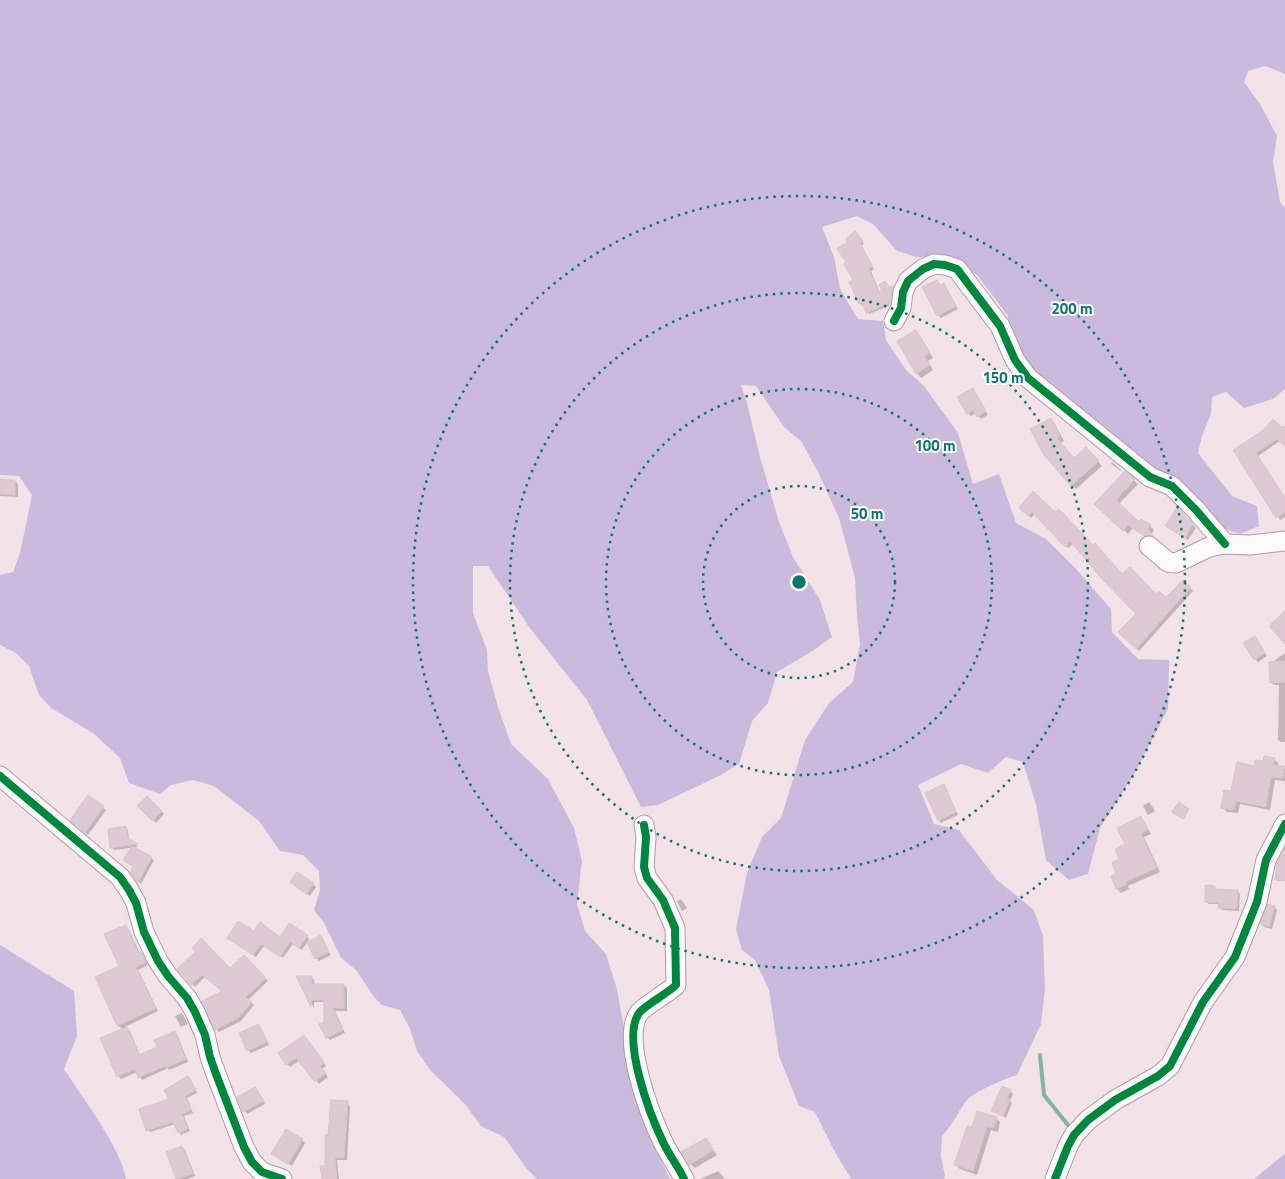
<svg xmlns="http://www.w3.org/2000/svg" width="1285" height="1179" font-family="'Titillium Web',sans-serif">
<rect width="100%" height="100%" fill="#f3e3e9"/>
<g fill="#cabbdd">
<path d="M0,0H1285V74L1265,66L1248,71L1244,82L1260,104L1277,136L1273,162L1280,202L1285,208V389L1273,399L1244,408L1226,392L1212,397L1211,414L1202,436L1198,453L1232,496L1257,506L1259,526L1240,534L1219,527L1148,464L1023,367L1008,346V316L977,275L953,260L917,257L897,251L873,224L857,216L822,227L834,257L840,289L858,319L883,321L886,340L906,370L924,386L958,433L973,484L999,474L1016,523L1046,539L1077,570L1111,609L1112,632L1138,659L1169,660L1168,709L1134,774L1100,828L1088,874L1069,880L1046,860L1036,805L1023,762L1006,757L988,773L961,764L918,785L934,824L959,830L997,880L1034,910L1043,936L1045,989L1041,1024L1017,1075C1005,1079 975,1091 967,1100C958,1112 952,1126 942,1136L941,1156L945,1176L944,1179H851L835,1152L815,1112L799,1106L779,1056L769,990L755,960L742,950L736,929L747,873L762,837L781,818L805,740L829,703L853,682L860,644L857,616L855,578L839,518L819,474L801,441L784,427L756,386L741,385L747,403L760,457L779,522L793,557L820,600L832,637L811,652L777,672L768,703L752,721L739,764L721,775L658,805L641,807L587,700L529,627L488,566H473V613L487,650L488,671L498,707L511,744L548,779L574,828L582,861L577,904L585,931L606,954L617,989L635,1089L652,1142L670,1179H537L527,1169L504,1137L481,1126L465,1104L430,1070L417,1051L410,1029L400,1010L382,1005L374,997L356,970L341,958L324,923L314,910L320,890L319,871L303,855L280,851L259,821L214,786L193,780L171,785L160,794L129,783L120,758L93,733L51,708L39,695L29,666L16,653L0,645V575L13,572L20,553L32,495L19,476L0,475Z"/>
<path d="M0,945L74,991L77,1036L64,1069C82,1097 121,1148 126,1179H0Z"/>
<path d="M1285,1154V1179H1254L1282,1156Z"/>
</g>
<g fill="#0003">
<path d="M857,235L864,244L861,246L874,269L871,271L880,293L890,288L893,287L895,289L892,305L894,288H892L889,306L869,314L864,304L862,306L860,303L855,280Z"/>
<path d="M944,284L958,309L941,318L938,315L940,286Z"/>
<path d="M916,332L920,336L933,358L928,361L933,370L921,378L917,373Z"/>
<path d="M975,393L988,415L981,419L976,413L971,416L968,413Z"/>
<path d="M1051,420L1055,424L1064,441L1060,443L1074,459L1090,453L1102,466L1076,489L1072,485Z"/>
<path d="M1280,427L1285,428V445L1280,441L1258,456L1285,498V517L1280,520L1235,451Z"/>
<path d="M1112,462L1121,470V471L1111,464Z"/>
<path d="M1125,473L1138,484L1119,504L1140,524L1142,520L1150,526L1154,530L1151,535L1155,538L1150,539L1133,528L1128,534L1096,504Z"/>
<path d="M0,480L15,481L18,484V497L0,496Z"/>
<path d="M1033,493L1122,576L1156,596L1166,599L1183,581L1193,591L1139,651L1120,632L1138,614L1074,543L1068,548L1036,513L1031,518L1020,508Z"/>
<path d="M1177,509L1196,528L1188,540L1167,526Z"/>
<path d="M1257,640L1267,656L1258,662L1255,659Z"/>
<path d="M1285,653V742H1281L1278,740L1279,685H1274L1271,682L1270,664Z"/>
<path d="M1274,759L1278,763V767L1285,769V781L1275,780L1270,810L1240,804L1238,813L1227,812L1222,807L1232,793L1255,767Z"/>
<path d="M943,786L946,789L958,815L941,823L939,820Z"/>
<path d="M89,797L106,810L88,835L74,823Z"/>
<path d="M147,798L164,814L156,823L139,806Z"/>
<path d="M1149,802L1155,811L1148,815L1143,806Z"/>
<path d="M1141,817L1151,834L1144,837L1160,872L1128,886L1129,889L1121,893L1117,889L1113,877L1118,875L1121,860L1127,844Z"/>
<path d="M125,828L128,830L129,840L138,847L114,850L111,847Z"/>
<path d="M151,858L154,860L141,884L131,871L134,867L127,863Z"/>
<path d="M313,884L316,887L310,896L294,885Z"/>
<path d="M1215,887L1217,890L1238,891L1240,894L1239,911L1222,910L1220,907V904H1209L1206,902Z"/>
<path d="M681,899L687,908L682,911L677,901Z"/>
<path d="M1274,907L1277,910L1272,929L1264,927L1262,924Z"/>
<path d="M125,926L129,930L140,954L144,957L148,965L138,970L158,1011L125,1027L130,1031L140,1056L159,1047L175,1033L178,1036L188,1062L169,1070L168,1068L142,1080L137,1072L121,1079L118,1076L123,1030L118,1025L120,967Z"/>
<path d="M254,933L280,939L307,936L309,939L302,950L293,944L283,958L264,946L256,957L231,940Z"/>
<path d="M320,937L331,955L319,961L316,958Z"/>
<path d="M244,956L268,981L248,1000L254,1005L241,1021L219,1032L216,1029L224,992L205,977L195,987L179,969L230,970Z"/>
<path d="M298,977H311L314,980V985H344L347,988V1011H335L345,1033L330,1040L327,1037L325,1002H314V1008Z"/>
<path d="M182,1013L188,1024L181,1027L175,1016Z"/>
<path d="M259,1025L269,1045L251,1053L248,1050Z"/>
<path d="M304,1036L326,1066L322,1069L328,1077L319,1084L299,1061L290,1067L279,1054Z"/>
<path d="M190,1080L197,1093L187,1098L193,1113L184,1116L190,1131L181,1135L175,1124L150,1132L147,1130L171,1100Z"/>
<path d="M255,1088L265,1104L247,1114L238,1098Z"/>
<path d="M1010,1091L1013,1094L1010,1101L1012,1103L1006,1118L992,1110Z"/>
<path d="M347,1103L350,1106L347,1160H337L339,1179H323L329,1136Z"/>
<path d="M996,1118L1000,1122L998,1132L991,1130L977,1175L960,1169L956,1165L973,1129Z"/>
<path d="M706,1139L717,1155L695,1168L690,1164Z"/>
<path d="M302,1140L305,1143L292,1166L273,1154Z"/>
<path d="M182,1147L185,1150L195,1176L188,1179H177L168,1153Z"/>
<path d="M718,1171L725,1179H700Z"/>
</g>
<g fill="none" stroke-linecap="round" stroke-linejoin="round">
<path stroke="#81b4a8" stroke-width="4" d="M1040,1055L1044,1095L1072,1130"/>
</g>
<g fill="#decad2" stroke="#d9c5cc">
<path d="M855,231L863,241L860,243L873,267L869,269L879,292L882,291L879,285L885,281L889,287L893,286L890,304L889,303L866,313L862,302L859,304L849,282L853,280L844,264L846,262L837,249L847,242L846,239Z"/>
<path d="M937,280L940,285L944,283L956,306L937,316L922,287Z"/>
<path d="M916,330L930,353L924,356L930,365L916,374L897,341Z"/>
<path d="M973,388L986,411L977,417L973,410L967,414L957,397Z"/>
<path d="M1051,418L1060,436L1057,438L1074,458L1086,447L1099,461L1071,486L1044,455L1030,429Z"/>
<path d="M1273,419L1280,426L1285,427V447L1277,439L1256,453L1285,498V512L1276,518L1233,450L1262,431Z"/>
<path d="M1125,471L1135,479L1116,500L1139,522L1141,519L1151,525L1148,530L1154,536L1150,535L1144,536L1128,525L1123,531L1094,504Z"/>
<path d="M0,479L15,480V495L0,494Z"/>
<path d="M1033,491L1055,512L1059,509L1093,545L1095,543L1122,574L1130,567L1156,594L1159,591L1166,597L1183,580L1191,587L1136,649L1118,632L1136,614L1101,578L1070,541L1065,547L1032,512L1028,516L1019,508Z"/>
<path d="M1177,507L1193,524L1185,538L1165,526Z"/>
<path d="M1285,611V644L1269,626Z"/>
<path d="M1255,636L1265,653L1254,660L1243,643Z"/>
<path d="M1285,661V682L1270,683L1269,662Z"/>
<path d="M1264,756L1275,758L1273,765L1284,766L1283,778L1271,777L1266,807L1236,801L1234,810L1221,808L1224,790L1231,791L1237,762L1254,766L1255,760L1263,761Z"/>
<path d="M944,784L956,812L938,821L925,793Z"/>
<path d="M88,795L104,806L85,833L70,820Z"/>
<path d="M147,796L162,811L152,821L137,806Z"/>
<path d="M1179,802L1189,809L1183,819L1172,812Z"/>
<path d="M1141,816L1148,830L1141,833L1157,868L1125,882L1126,885L1116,889L1111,876L1116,874L1112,863L1119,859L1115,849L1125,844L1117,828Z"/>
<path d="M126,826L128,838L138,844L110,848L108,829Z"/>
<path d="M132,846L152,857L138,883L130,872L133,866L123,860Z"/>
<path d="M1285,848V881L1275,880L1277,864Z"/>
<path d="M297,872L314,883L306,894L290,882Z"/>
<path d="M1205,885L1215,886V889L1238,890L1237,909L1218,908L1219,903L1205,902Z"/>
<path d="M1268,904L1275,906L1269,927L1260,924Z"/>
<path d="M238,921L254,931L260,922L280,937L289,923L308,935L299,948L290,942L280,957L261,944L253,955L227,938Z"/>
<path d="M126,925L138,953L141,952L146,962L136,967L156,1008L117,1026L95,977L119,966L104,934Z"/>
<path d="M321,935L329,952L315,959L307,942Z"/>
<path d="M201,938L230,968L244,955L266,978L246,997L252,1002L238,1018L215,1030L202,1001L222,991L202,975L191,985L177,969L195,952L192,948Z"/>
<path d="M296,976H312V984H344V1008H333L343,1030L326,1038L319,1024L324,1022V1000H311V1007Z"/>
<path d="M259,1024L267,1042L247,1051L239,1033Z"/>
<path d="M127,1027L139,1055L157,1047L154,1040L175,1031L186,1059L166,1068L165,1066L138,1078L135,1069L117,1077L100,1038Z"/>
<path d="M304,1035L324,1062L320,1066L326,1073L315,1082L296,1058L286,1065L278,1053Z"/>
<path d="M188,1076L196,1090L185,1096L191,1110L182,1114L188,1129L178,1133L173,1122L146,1131L139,1109L169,1099L164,1090Z"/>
<path d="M1002,1086L1011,1090L1007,1098L1010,1099L1003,1116L991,1111Z"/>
<path d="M255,1087L264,1101L243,1112L237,1097Z"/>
<path d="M331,1100L348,1101L344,1158H335L337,1179H322L320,1166H325V1135H328Z"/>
<path d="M977,1111L997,1117L994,1128L987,1127L973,1171L954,1165L967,1126L972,1127Z"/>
<path d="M286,1129L303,1139L288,1164L271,1154Z"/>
<path d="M706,1138L714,1150L689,1165L681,1152Z"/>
<path d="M182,1146L193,1174L176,1179L166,1152Z"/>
</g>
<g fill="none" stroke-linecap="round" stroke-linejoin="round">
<g stroke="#ad9ca3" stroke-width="21">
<g id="minor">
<path d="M894,321L901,308L903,292L908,281L923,269L934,264L945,265L957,269L1000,326L1015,360L1028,378L1150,477L1172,486L1196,510L1225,544"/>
<path d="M1149,546L1168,562L1176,563L1209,547L1225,544L1250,545L1285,541"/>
<path d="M0,776L120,877L129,890L136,903L144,932L158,961L168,976L187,998L195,1012L205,1035L210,1057L216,1074L244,1147L252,1162L262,1172L282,1179"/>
<path d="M644,825L646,837L644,867L647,878L663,900L675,928L676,985C668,993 644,1006 639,1013C621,1039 650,1115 663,1142C669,1155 678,1166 684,1179"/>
<path d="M1055,1179L1068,1146L1074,1135L1088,1120L1115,1100L1158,1076L1170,1066L1203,1002L1235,957L1257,902L1266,860L1285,824"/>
</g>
</g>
<use href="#minor" stroke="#fdfbfc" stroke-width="19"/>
<g stroke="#fff" stroke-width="11">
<g id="cycleway">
<path d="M894,321L901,308L903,292L908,281L923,269L934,264L945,265L957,269L1000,326L1015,360L1028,378L1150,477L1172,486L1196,510L1225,544"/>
<path d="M0,776L120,877L129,890L136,903L144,932L158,961L168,976L187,998L195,1012L205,1035L210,1057L216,1074L244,1147L252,1162L262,1172L282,1179"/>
<path d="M644,825L646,837L644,867L647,878L663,900L675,928L676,985C668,993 644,1006 639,1013C621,1039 650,1115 663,1142C669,1155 678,1166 684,1179"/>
<path d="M1055,1179L1068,1146L1074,1135L1088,1120L1115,1100L1158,1076L1170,1066L1203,1002L1235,957L1257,902L1266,860L1285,824"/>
</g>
</g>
<use href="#cycleway" stroke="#00873e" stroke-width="8"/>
</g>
<g fill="none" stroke="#0f766e" stroke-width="2.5" stroke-dasharray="2.5 5">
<circle cx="799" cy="582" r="96"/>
<circle cx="799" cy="582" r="193"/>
<circle cx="799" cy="582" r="289"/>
<circle cx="799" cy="582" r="386"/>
</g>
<circle cx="799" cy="582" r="8" fill="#0f766e" stroke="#fff" stroke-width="2.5"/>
<g font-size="15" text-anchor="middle" font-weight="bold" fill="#0f766e" stroke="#fff" stroke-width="4" stroke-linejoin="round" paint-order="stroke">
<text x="1072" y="314">200 m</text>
<text x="1003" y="383">150 m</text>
<text x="935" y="451">100 m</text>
<text x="867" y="519">50 m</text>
</g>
</svg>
